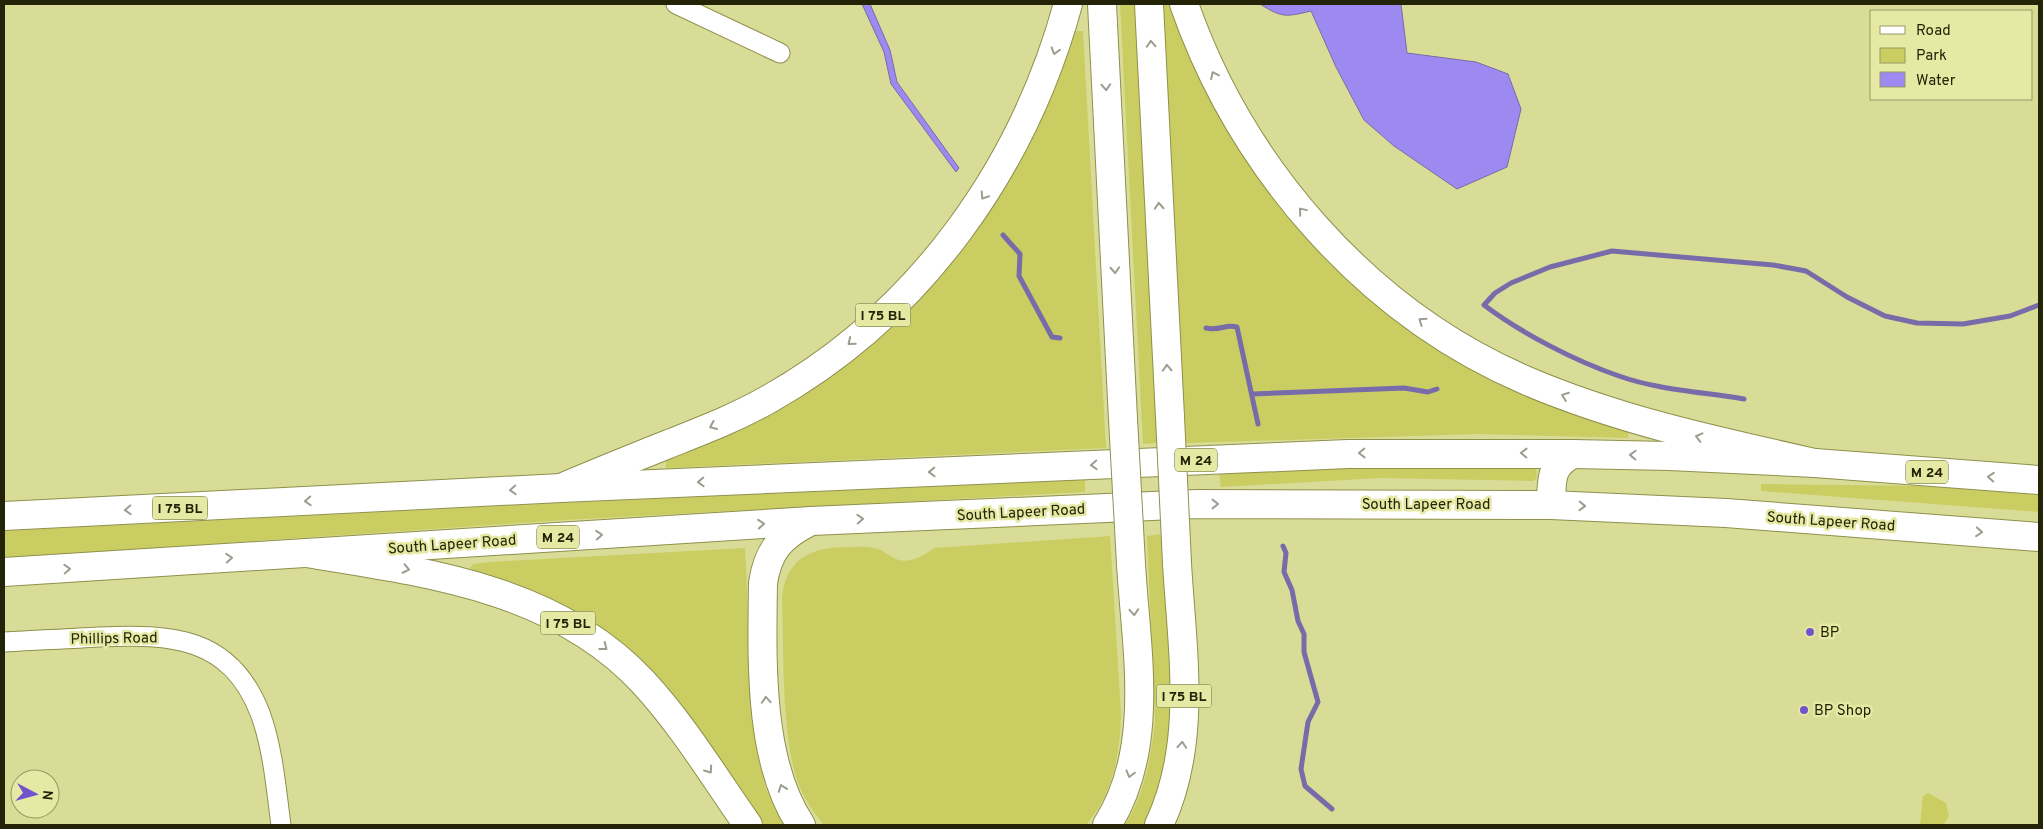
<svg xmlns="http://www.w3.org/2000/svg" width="2043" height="829" font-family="Overpass,sans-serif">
<rect width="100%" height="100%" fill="#d9dc96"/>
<g fill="#cacd61">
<path d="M1120,4H1137L1159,443L1143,444Z"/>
<path d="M1161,4H1174L1349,276L1629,430L1628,438L1478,434L1186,443Z"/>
<path d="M1074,31H1083L1106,448L666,468V455L793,398L1027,144L1046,107Z"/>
<path d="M1359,466H1532L1536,468L1537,478L1533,481L1380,478L1221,487L1219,473Z"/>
<path d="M1085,480V492L565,520L4,558V531L562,503Z"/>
<path d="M1761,484L1923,486L2039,495V512L1761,491Z"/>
<path d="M1163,534L1173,711L1169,768L1147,825H1125C1145,793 1151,757 1155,720L1147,536Z"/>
<path d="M1110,536L1121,714C1120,755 1113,794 1086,825H824C814,813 804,798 798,783C781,733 784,654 782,600C784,560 810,547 847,547C856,547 866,546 875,548C884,550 891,558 899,560C912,563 925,555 934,548Z"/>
<path d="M745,548L754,734L766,789L783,825H760L688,721L470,568L473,564L491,562Z"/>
<path d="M1928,793L1946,803L1949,816L1943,825H1920L1923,796Z"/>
</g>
<g fill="#9c8af0" stroke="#786baa">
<path d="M862,4H870L890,50L897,82L959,168L956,172L891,84L884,52Z"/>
<path d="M1260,4H1401L1407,53L1476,62L1508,74L1521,109L1507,167L1457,189L1394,146L1364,120L1336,67L1311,11C1286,17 1282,18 1260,4Z"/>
</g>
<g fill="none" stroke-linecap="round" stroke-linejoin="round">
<g stroke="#786baa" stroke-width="5">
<path d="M1003,235L1020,254L1019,276L1052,337L1060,338"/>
<path d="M1206,328C1220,331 1225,324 1237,327L1258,424"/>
<path d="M1253,394L1404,388L1428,392L1437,389"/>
<path d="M1744,399C1703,392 1658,390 1619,376C1575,361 1521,333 1484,305L1495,293L1511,283L1550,267L1612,251L1773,265L1806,271L1847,297L1885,316L1917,323L1963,324L2010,316L2039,305"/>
<path d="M1283,546L1286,553L1284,572L1292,590L1298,621L1304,634V652L1318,702L1308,722L1301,769L1305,786L1332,809"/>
</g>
<g stroke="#8e904c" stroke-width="21">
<g id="minor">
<path d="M676,4L780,53"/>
<path d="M4,642C36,640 67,639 99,637C171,634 230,636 260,713C273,748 276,788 281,825"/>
</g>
</g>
<g stroke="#8e904c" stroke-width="30">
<g id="primary">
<path d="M1551,505C1552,481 1549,466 1573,454"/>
<path d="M4,516L561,488L1348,454H1573L1669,456L1815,463L2039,480"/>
<path d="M4,572L811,521L1197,504L1551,505L1726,513L2039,537"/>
</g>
</g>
<g stroke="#8e904c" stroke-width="30">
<g id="motorway">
<path d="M1102,4L1123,419"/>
<path d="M1149,4L1170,417"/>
<path d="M1184,4C1241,167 1365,311 1525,380C1618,420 1716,441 1815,463"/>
<path d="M561,488C596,473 631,459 666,445C701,431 736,418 769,399C920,314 1023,168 1068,4"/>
<path d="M306,553C425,572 556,588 643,682C683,725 714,777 748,825"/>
<path d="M801,825C758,761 762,658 763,583C768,550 781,536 811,521"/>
<path d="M1107,825C1156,748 1136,650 1131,564"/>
<path d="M1159,825C1198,743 1182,650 1177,563"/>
</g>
</g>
<use href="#minor" stroke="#fff" stroke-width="19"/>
<use href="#primary" stroke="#fff" stroke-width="28"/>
<use href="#motorway" stroke="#fff" stroke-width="28"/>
<g stroke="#8e904c" stroke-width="30" stroke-linecap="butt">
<g id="motorway-bridge">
<path d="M1170,417L1177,563"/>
<path d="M1123,419L1131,564"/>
</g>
</g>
<use href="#motorway-bridge" stroke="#fff" stroke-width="28"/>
</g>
<defs><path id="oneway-chevron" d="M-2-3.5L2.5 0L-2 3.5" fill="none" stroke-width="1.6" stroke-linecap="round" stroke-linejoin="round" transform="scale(1.25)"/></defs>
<g stroke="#9c9c8f">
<use href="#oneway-chevron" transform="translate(1151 44) rotate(-93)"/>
<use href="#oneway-chevron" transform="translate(1055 51) rotate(107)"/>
<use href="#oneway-chevron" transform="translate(1214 75) rotate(-116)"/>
<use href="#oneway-chevron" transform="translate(1106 87) rotate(87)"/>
<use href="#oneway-chevron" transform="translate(984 196) rotate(123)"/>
<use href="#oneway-chevron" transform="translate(1159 206) rotate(-93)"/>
<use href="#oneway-chevron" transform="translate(1302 211) rotate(-130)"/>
<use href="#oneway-chevron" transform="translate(1115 270) rotate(87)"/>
<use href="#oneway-chevron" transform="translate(1422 321) rotate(-145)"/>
<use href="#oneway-chevron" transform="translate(851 342) rotate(141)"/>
<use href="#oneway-chevron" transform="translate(1167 368) rotate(-93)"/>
<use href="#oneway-chevron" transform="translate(1565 396) rotate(-159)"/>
<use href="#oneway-chevron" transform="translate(713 426) rotate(156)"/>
<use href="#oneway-chevron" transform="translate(1699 437) rotate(-166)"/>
<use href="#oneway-chevron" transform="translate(1362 453) rotate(179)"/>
<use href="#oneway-chevron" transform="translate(1524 453) rotate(-179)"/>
<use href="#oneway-chevron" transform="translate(1633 455) rotate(-178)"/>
<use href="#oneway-chevron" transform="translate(1094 465) rotate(177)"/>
<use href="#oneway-chevron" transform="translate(932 472) rotate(178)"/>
<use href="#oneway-chevron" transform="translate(1991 477) rotate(-176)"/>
<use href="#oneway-chevron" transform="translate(701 482) rotate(178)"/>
<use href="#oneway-chevron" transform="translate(513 490) rotate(177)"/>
<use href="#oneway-chevron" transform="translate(308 501) rotate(177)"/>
<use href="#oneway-chevron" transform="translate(1215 504)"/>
<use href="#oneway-chevron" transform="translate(1582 506) rotate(2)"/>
<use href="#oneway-chevron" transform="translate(128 510) rotate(177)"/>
<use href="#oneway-chevron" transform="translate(860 519) rotate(-3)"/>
<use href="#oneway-chevron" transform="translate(761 524) rotate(-4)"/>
<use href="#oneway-chevron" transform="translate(1979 532) rotate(5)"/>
<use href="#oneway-chevron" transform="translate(599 535) rotate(-4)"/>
<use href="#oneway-chevron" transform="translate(229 558) rotate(-4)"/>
<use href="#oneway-chevron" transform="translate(67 569) rotate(-3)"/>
<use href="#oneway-chevron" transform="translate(406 569) rotate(12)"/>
<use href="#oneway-chevron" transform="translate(1134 612) rotate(86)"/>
<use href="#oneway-chevron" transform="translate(604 647) rotate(38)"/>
<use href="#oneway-chevron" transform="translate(766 700) rotate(-94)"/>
<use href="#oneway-chevron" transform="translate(1182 745) rotate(-86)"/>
<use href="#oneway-chevron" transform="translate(709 770) rotate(55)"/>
<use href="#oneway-chevron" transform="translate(1130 774) rotate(105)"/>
<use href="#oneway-chevron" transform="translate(782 788) rotate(-110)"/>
</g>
<g fill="#7153cd" stroke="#e6e9a3" stroke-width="2">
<circle cx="1810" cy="632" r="5"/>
<circle cx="1804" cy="710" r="5"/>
</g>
<g text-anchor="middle" stroke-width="5" stroke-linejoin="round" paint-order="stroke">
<g fill="#e6e9a3" stroke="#5e5f36" stroke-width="1">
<rect x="855.5" y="303.5" width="55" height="23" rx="4"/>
<rect x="1175" y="448.5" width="42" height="23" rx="4"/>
<rect x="1906" y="460.5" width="42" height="23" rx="4"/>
<rect x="152.5" y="496.5" width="55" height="23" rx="4"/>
<rect x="537" y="525.5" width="42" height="23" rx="4"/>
<rect x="540.5" y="611.5" width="55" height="23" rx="4"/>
<rect x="1156.5" y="684.5" width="55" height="23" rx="4"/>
</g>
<g font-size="14" font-weight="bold" fill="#232407">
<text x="883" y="320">I 75 BL</text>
<text x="1196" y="465">M 24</text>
<text x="1927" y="477">M 24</text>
<text x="180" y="513">I 75 BL</text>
<text x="558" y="542">M 24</text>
<text x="568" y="628">I 75 BL</text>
<text x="1184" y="701">I 75 BL</text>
</g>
<g font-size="15" fill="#232407" stroke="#e6e9a3">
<text x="1426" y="509">South Lapeer Road</text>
<text transform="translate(1021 512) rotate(-3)" y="5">South Lapeer Road</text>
<text transform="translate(1831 521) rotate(4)" y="5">South Lapeer Road</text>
<text transform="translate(452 544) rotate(-4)" y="5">South Lapeer Road</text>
<text transform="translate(114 638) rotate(-1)" y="5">Phillips Road</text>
</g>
<g font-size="15" fill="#232407" stroke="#e6e9a3" text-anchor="start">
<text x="1820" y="637">BP</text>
<text x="1814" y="715">BP Shop</text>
</g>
</g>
<rect width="2043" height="829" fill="none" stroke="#232407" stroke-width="10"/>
<rect x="1870" y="10" width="162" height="90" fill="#e6e9a3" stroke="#989a65"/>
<rect x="1880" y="26" width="25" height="8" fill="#ffffff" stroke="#989a65"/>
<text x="1916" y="35" font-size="15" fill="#232407">Road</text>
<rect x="1880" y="48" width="25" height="15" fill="#cacd61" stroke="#989a65"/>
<text x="1916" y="60" font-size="15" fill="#232407">Park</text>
<rect x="1880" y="72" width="25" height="15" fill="#9c8af0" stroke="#989a65"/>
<text x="1916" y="85" font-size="15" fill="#232407">Water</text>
<g transform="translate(35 794) rotate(96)"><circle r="24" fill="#e6e9a3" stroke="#989a65"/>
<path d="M0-4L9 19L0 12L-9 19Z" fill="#7153cd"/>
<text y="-8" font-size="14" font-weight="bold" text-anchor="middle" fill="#232407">N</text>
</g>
</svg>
